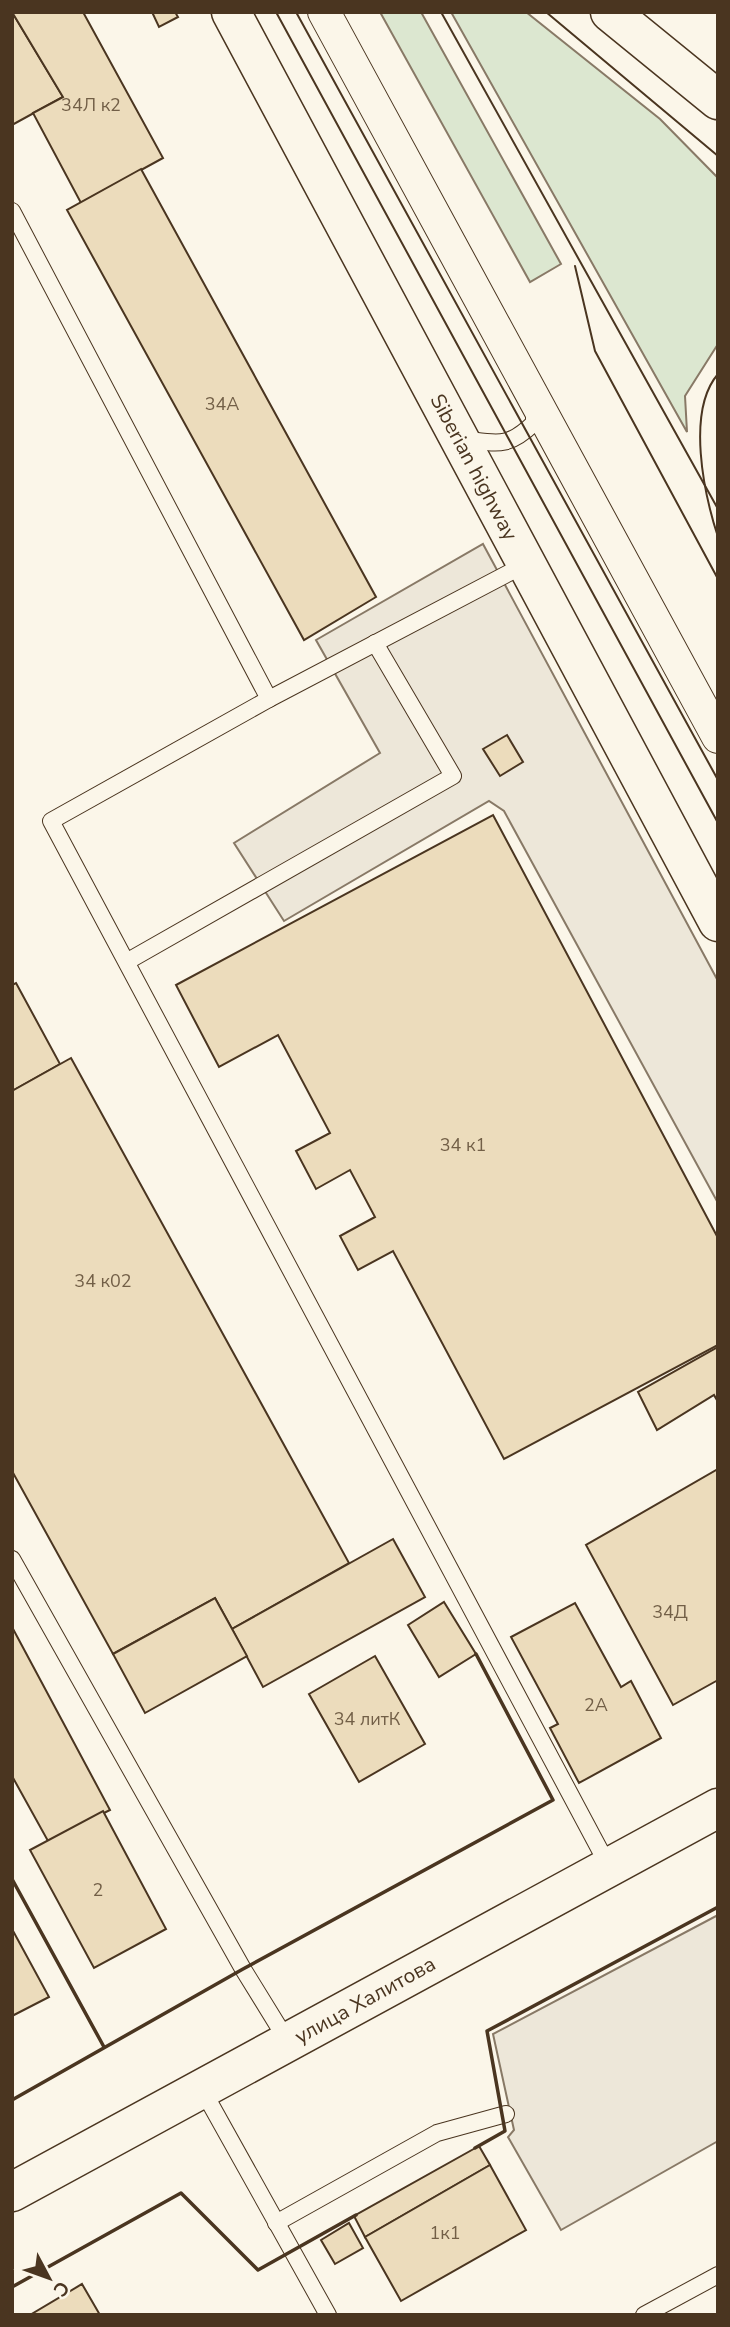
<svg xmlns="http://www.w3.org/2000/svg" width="730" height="2327" font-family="'Nunito Sans',sans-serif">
<rect width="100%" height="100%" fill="#fbf6e9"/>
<g fill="#dce7d0" stroke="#887966" stroke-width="2">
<path d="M380,12H421L561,264L530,282Z"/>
<path d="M451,12H526L660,119L718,178V344L685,396L687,432Z"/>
</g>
<g fill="#ede7d9" stroke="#887966" stroke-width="2">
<path d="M483,544L718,981V1203L504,811L489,801L284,921L234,843L380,753L316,640Z"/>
<path d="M718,1915V2141L561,2230L508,2137L514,2130L493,2034Z"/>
</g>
<g fill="#ecdcbc" stroke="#4a3520" stroke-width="2">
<path d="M12,12L63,97L12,125Z"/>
<path d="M12,12H83L163,158L81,203L33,113L63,97Z"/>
<path d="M152,12H175L178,17L159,27Z"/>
<path d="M141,169L376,597L304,640L67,210Z"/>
<path d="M507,735L523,762L500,776L483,749Z"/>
<path d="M493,815L718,1238V1345L504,1459L393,1251L358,1270L340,1236L375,1217L350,1170L316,1189L296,1151L330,1133L278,1035L219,1067L176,985Z"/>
<path d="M16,983L60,1064L12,1091V985Z"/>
<path d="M71,1058L349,1563L232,1629L215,1598L113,1654L12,1471V1091Z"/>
<path d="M718,1347V1402L714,1395L657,1430L638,1392Z"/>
<path d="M718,1469V1680L673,1705L586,1545Z"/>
<path d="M393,1539L425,1597L263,1687L232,1629Z"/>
<path d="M215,1598L247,1656L145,1713L113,1654Z"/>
<path d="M444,1602L476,1654L439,1677L408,1625Z"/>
<path d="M575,1603L621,1687L631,1681L661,1738L579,1783L550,1728L558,1724L511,1637Z"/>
<path d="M12,1627L110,1810L48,1841L12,1776Z"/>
<path d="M375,1656L425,1744L359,1782L309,1694Z"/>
<path d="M103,1811L166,1929L94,1968L30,1850Z"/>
<path d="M12,1929L49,1997L12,2016Z"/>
<path d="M479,2146L490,2165L365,2237L354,2216Z"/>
<path d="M490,2165L526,2230L401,2301L365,2237Z"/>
<path d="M349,2223L363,2248L335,2264L321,2240Z"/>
<path d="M82,2284L100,2315H30Z"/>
</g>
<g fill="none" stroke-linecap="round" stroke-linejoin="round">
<g stroke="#4a3520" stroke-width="18">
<g id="lane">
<path d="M12,211L269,699L526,564"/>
<path d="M462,439C497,443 507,449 534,423V406"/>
<path d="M269,699L51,821L609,1867"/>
<path d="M128,961L453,776L375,643"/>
<path d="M12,1559L243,1969L288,2042"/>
<path d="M202,2089L328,2315"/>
<path d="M276,2223L437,2133L506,2114"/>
<path d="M644,2315L718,2275"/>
</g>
</g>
<g stroke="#4a3520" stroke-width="34">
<path id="street" d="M324,12L718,737"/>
</g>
<g stroke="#4a3520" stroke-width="41">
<path id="secondary" d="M12,2192L718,1808"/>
</g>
<g stroke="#4a3520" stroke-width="41">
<g id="primary">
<path d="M231,12L718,922"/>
<path d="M610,12L718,100"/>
</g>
</g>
<use href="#lane" stroke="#fbf6e9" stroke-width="16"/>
<use href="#street" stroke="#fbf6e9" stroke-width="32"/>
<use href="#secondary" stroke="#fbf6e9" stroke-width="38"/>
<use href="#primary" stroke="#fbf6e9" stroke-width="38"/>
<g stroke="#4a3520" stroke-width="2">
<path d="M276,12L718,823"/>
<path d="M296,12L718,780"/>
<path d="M441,12L718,509"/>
<path d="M546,12L718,156"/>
<path d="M575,266L595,351L718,579"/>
<path d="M718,374C686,411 704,494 718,537"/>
</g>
<g stroke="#4a3520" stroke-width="3.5">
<path d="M12,1879L104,2047"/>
<path d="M12,2100L243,1969L553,1800L476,1654"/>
<path d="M475,2148L505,2131L487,2031L718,1907"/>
<path d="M12,2287L181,2193L258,2270L356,2215"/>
</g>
</g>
<g text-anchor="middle" stroke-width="5" stroke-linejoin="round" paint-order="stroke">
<g font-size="18" fill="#725f47">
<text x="91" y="111">34Л к2</text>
<text x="222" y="410">34А</text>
<text x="463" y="1151">34 к1</text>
<text x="103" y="1287">34 к02</text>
<text x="670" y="1618">34Д</text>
<text x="596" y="1711">2А</text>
<text x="367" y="1725">34 литК</text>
<text x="98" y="1896">2</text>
<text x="445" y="2239">1к1</text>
</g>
<g font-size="21" fill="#4a3520" stroke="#fbf6e9">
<text transform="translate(474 467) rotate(62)" y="7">Siberian highway</text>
<text transform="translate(365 2000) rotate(-29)" y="7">улица Халитова</text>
</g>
</g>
<rect width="730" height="2327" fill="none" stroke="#4a3520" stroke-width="28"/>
<g transform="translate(49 2278) rotate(131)" stroke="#fbf6e9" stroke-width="5" paint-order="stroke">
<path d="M0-5L12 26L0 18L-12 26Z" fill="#4a3520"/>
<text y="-10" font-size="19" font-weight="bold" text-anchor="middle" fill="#4a3520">С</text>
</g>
</svg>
